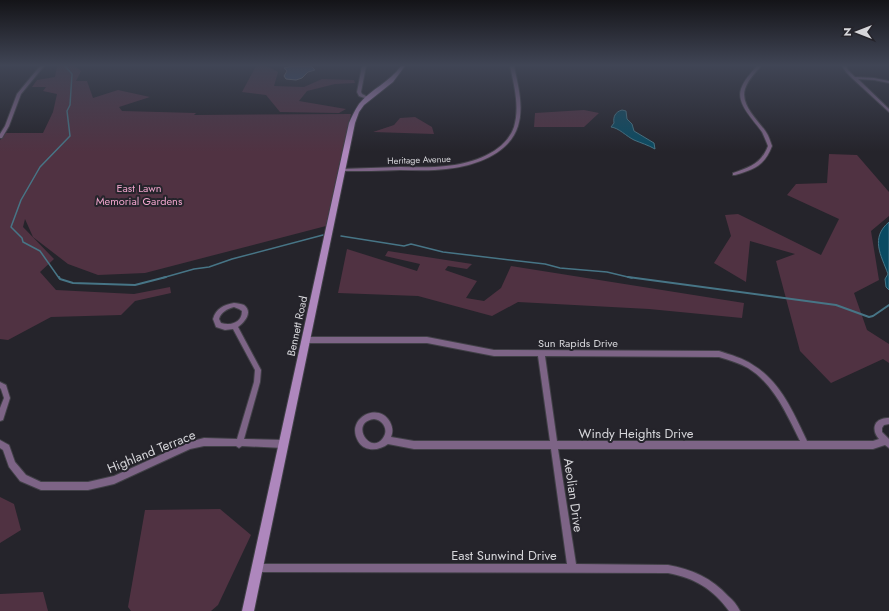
<svg xmlns="http://www.w3.org/2000/svg" width="889" height="611" font-family="Jost,sans-serif">
<rect width="100%" height="100%" fill="#25242b"/>
<g fill="#503242">
<path d="M57,66H75L81,71L76,81H87L93,98L118,90L150,97L119,107L122,111L196,113L194,115L351,114L326,226L145,273L98,275L68,264L33,237L25,219L23,227L54,259L40,272L56,290L134,294L170,287L171,293L135,301L121,315L51,317L8,340L0,339V140L6,133H43L53,112L57,94L43,91L46,87H32L37,80L55,77Z"/>
<path d="M256,66H267L278,72L274,86L304,87L322,79L354,80L355,83L335,84L307,91L299,101L346,109L339,113L280,112L266,95L242,92Z"/>
<path d="M584,110L599,113L584,127H534L535,113Z"/>
<path d="M415,117L432,127L434,134L373,132L394,125L400,118Z"/>
<path d="M829,154L857,155L889,192V216L871,231L879,280L854,293L867,330L889,344V363L883,359L831,383L800,351L776,261L795,254L750,241L746,282L714,263L731,236L725,215L738,214L821,255L839,219L787,195L796,184L827,183Z"/>
<path d="M347,249L417,271L420,264L385,256L388,251L472,264L467,269L448,266L445,270L477,281L466,298L484,301L501,288L511,266L744,303L742,318L649,309L518,302L492,316L418,296L338,293Z"/>
<path d="M0,497L14,504L21,530L0,543Z"/>
<path d="M220,509L251,535L218,605L211,611H131L128,607L145,510Z"/>
<path d="M43,592L48,611H0V594Z"/>
</g>
<g fill="#0a4b62" stroke="#477586">
<path d="M622,110L626,111L627,119L632,124L634,131L654,143L655,149C648,145 641,143 634,140C626,136 619,128 611,127L614,123C613,117 615,112 622,110Z"/>
<path d="M889,222V290L886,287L885,279L888,274C881,255 870,238 889,222Z"/>
</g>
<g fill="none" stroke-linecap="round" stroke-linejoin="round">
<g stroke="#477586" stroke-width="1.5">
<path d="M341,236L404,246L411,244L443,252L545,264L560,268L607,272L632,278"/>
<path d="M59,278L40,251L23,242L22,238L11,227L21,200L40,167L70,136L67,111L70,105L72,74L65,66"/>
<path d="M162,278L194,269L209,267L232,259L323,235"/>
</g>
<g stroke="#477586" stroke-width="2">
<path d="M59,277L60,279L73,283L135,285L166,277"/>
<path d="M628,277L836,305L869,317L873,316L889,305"/>
</g>
</g>
<path fill="#375177" stroke="#7e838a" d="M293,66H311L315,70L308,72L302,78L296,80L286,79L284,76L287,71L284,68Z"/>
<g fill="none" stroke-linecap="round" stroke-linejoin="round">
<g stroke="#414047" stroke-width="2">
<g id="street">
<path d="M40,66H44L21,94L9,126L2,138H0V134L5,126L17,94Z"/>
<path d="M362,66H366L361,92L362,94L368,97L369,98L367,99L359,96L357,92Z"/>
<path d="M510,66H514C518,85 524,107 518,126C509,155 473,166 446,169C431,171 415,170 400,170C381,171 361,171 342,171L340,170L342,169C361,168 381,168 400,167C415,167 431,168 446,166C471,164 505,153 514,127C520,107 514,85 510,66Z"/>
<path d="M757,66H761C755,73 748,80 745,89C740,105 758,120 766,132C769,136 770,141 772,146C765,165 754,170 735,175H733V173C750,167 761,164 768,146C766,141 764,136 762,132C754,120 736,104 741,89C744,80 751,73 757,66Z"/>
<path d="M842,66H846L848,70L855,77L874,78L889,81V83L874,80L858,79L889,109V112L853,79L846,72Z"/>
<path d="M234,303C237,303 241,304 244,305C253,312 245,322 238,327L261,370L260,382L244,439L284,440L287,442L288,444L287,446L284,448L242,446L239,448L236,446H204L190,449L114,484L88,490H41L20,481L9,467L3,450L0,448V440L9,445L15,462L26,475L41,482H88L114,476L189,442L204,438L237,439L254,382L255,370L233,329L225,330L216,327L213,319C216,308 224,305 234,303ZM234,307L239,309L242,311C242,323 230,326 221,323L219,319C221,312 227,309 234,307Z"/>
<path d="M306,337H427L494,350L719,351C731,355 743,358 753,365C781,382 794,414 807,441H873L879,439C873,433 872,422 882,419C884,418 887,418 889,418V424L884,425L882,428V432L889,439V448L885,445L873,449H558L576,564L668,565C691,569 712,578 728,596C733,600 737,605 740,611H729C713,589 695,578 668,573L257,572L254,571L253,568L254,565L257,564H567L551,449H414L388,444C379,451 364,452 358,441C345,418 379,401 390,422C393,428 393,432 391,437L414,441H550L538,356H494L427,343H306L304,342L303,340L304,338ZM545,356L719,357C729,360 739,363 748,368C774,384 787,415 800,441H557ZM374,419C383,420 389,430 383,438C370,456 349,422 374,419Z"/>
<path d="M0,382L6,385L10,398L3,420L0,421V408L4,398L1,389L0,388Z"/>
</g>
</g>
<g stroke="#414047" stroke-width="2">
<path id="secondary" d="M401,66H405L393,82L364,105L359,112L355,123L254,611H242L349,123C352,116 355,110 359,104C371,89 390,82 401,66Z"/>
</g>
<use href="#street" fill="#7d6486" fill-rule="evenodd"/>
<use href="#secondary" fill="#ae87bd" fill-rule="evenodd"/>
</g>
<linearGradient id="sky" x2="0" y2="1"><stop stop-color="#141418"/><stop offset="0.43" stop-color="#404555"/><stop offset="1" stop-color="#404555" stop-opacity="0"/></linearGradient>
<rect width="889" height="152" fill="url(#sky)"/>
<g text-anchor="middle" stroke-width="4" stroke-linejoin="round" paint-order="stroke">
<g font-size="9" fill="#d6d6da" stroke="#25242b">
<text transform="translate(419 160) rotate(-2)" y="3">Heritage Avenue</text>
</g>
<g font-size="11" fill="#eea4cb" stroke="#25242b">
<text x="139" y="192">East Lawn<tspan x="139" dy="13">Memorial Gardens</tspan></text>
</g>
<g font-size="11" fill="#d6d6da" stroke="#25242b">
<text transform="translate(297 326) rotate(-78)" y="4">Bennett Road</text>
<text x="578" y="347">Sun Rapids Drive</text>
</g>
<g font-size="13" fill="#d6d6da" stroke="#25242b">
<text x="636" y="438">Windy Heights Drive</text>
<text transform="translate(151 451) rotate(-22)" y="5">Highland Terrace</text>
<text transform="translate(574 495) rotate(82)" y="5">Aeolian Drive</text>
<text x="504" y="560">East Sunwind Drive</text>
</g>
</g>
<g transform="translate(857 32) rotate(270)" stroke="#25242b" stroke-width="3" paint-order="stroke">
<path d="M0-3L7 15L0 10L-7 15Z" fill="#d6d6da"/>
<text y="-6" font-size="11" font-weight="bold" text-anchor="middle" fill="#d6d6da">N</text>
</g>
</svg>
